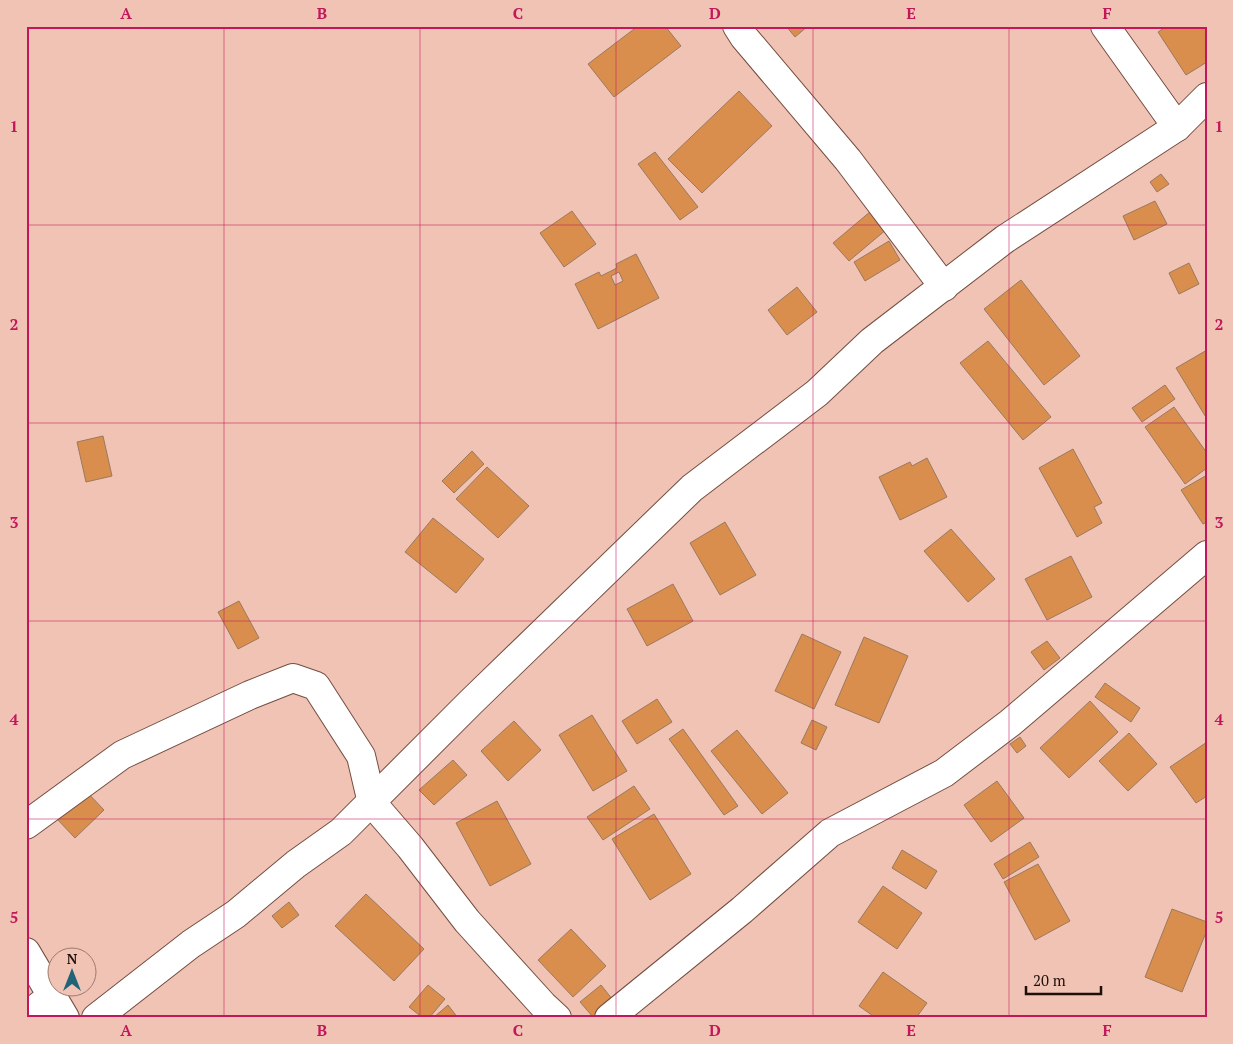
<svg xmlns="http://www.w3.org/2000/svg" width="1233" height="1044" font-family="'PT Serif',serif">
<rect width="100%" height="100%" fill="#f1c3b4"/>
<g fill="#da8e4d" stroke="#9a795e" fill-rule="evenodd">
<path d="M638,26H665L681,46L614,97L588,64Z"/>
<path d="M786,26H808L795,37Z"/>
<path d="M1167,26H1207V62L1186,75L1158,32Z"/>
<path d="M739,91L772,126L702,193L668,159Z"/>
<path d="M655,152L698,207L680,220L638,164Z"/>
<path d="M1161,174L1169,184L1157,192L1150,182Z"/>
<path d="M1155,201L1167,224L1134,240L1123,216Z"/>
<path d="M572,211L596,244L564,267L540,233Z"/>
<path d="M871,211L887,229L849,261L833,243Z"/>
<path d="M889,241L900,260L865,281L854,262Z"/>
<path d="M636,254L659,298L598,329L575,284L599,272L601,276L617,268L616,264ZM619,272L623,281L615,285L611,276Z"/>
<path d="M1189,263L1199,284L1179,294L1169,273Z"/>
<path d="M1021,280L1080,356L1044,385L984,309Z"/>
<path d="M797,287L817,312L787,335L768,310Z"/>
<path d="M988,341L1051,417L1023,440L960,363Z"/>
<path d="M1207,350V419L1176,368Z"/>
<path d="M1165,385L1175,399L1142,422L1132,408Z"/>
<path d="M1174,407L1207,453V468L1185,484L1145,427Z"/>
<path d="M103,436L112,476L86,482L77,442Z"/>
<path d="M1073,449L1102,503L1094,507L1102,523L1077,537L1039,468Z"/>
<path d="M472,451L484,464L454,493L442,481Z"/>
<path d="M927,458L947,497L900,520L879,477L910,462L912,466Z"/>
<path d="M487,467L529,506L498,538L456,499Z"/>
<path d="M1207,475V522L1203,524L1181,490Z"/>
<path d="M433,518L484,559L456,593L405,552Z"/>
<path d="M725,522L756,575L720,595L690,543Z"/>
<path d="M951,529L995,579L968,602L924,551Z"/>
<path d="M1071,556L1092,597L1047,620L1025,579Z"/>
<path d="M673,584L693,621L647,646L627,609Z"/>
<path d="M239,601L259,638L238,649L218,612Z"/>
<path d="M802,634L841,652L814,709L775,691Z"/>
<path d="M864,637L908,656L879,723L835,705Z"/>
<path d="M1047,641L1060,658L1044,670L1031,652Z"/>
<path d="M1105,683L1140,708L1131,722L1095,697Z"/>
<path d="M657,699L672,722L637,744L622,721Z"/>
<path d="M1090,701L1118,732L1069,778L1040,748Z"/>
<path d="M592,715L627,771L593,791L559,735Z"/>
<path d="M812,720L827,727L816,750L801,743Z"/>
<path d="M514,721L541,750L508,781L481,751Z"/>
<path d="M683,729L738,806L724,815L669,739Z"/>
<path d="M737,730L788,793L762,814L711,751Z"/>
<path d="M1129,733L1157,764L1128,791L1099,761Z"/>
<path d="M1020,737L1026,746L1017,753L1010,744Z"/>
<path d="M1207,742V796L1196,803L1170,767Z"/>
<path d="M453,760L467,775L434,805L419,790Z"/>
<path d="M997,781L1024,818L991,842L964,805Z"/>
<path d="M634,786L650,809L603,840L587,817Z"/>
<path d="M86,791L104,810L75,838L57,819Z"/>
<path d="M497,801L531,864L490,886L456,823Z"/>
<path d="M654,814L691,874L650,900L612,839Z"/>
<path d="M1030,842L1039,857L1003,879L994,864Z"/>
<path d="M902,850L937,871L926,889L892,868Z"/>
<path d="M1038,864L1070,921L1035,940L1004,882Z"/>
<path d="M883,886L922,913L897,949L858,922Z"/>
<path d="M366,894L424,949L394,981L335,926Z"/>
<path d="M289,902L299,915L282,928L272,916Z"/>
<path d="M1172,909L1207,922V930L1182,992L1145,977Z"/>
<path d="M571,929L606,966L573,997L538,960Z"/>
<path d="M883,972L927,1003L916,1018H876L859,1006Z"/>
<path d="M428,985L445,999L429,1018H423L409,1007Z"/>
<path d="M601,985L613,1000L593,1017L580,1002Z"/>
<path d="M448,1005L458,1018H433Z"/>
</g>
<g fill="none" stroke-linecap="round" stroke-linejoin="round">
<g stroke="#744e41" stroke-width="30">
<g id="minor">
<path d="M737,26L744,37L848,160L944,287"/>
<path d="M1105,26L1177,127"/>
<path d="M26,825L122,755L250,695L293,678L316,686L361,756L372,803L410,847L467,921L543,1005L557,1018"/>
<path d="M26,1016L51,997"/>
<path d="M96,1018L191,944L236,914L296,864L341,832L471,702L692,488L817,393L872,341L1005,239L1177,127L1207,97"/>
<path d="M609,1018L742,910L830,833L944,773L1010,723L1207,555"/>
</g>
</g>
<g stroke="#744e41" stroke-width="30">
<path id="major" d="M26,952L65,1018"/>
</g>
<use href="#minor" stroke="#fff" stroke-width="28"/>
<use href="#major" stroke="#fff" stroke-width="28"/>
</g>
<path fill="none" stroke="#c2185b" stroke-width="1" stroke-opacity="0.55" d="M224,26V1018M420,26V1018M616,26V1018M813,26V1018M1009,26V1018M26,225H1207M26,423H1207M26,621H1207M26,819H1207"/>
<rect width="1233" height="1044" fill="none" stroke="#f1c3b4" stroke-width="55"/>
<g transform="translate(72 972)"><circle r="24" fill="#f1c3b4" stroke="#9d7b70"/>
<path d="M0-4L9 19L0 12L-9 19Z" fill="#216477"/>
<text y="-8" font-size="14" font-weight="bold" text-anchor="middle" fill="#1f0f0a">N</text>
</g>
<path d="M1026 986v8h75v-8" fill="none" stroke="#1f0f0a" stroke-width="2.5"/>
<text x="1033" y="986" font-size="15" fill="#1f0f0a" stroke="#f1c3b4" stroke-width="4" paint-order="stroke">20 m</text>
<rect x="28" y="28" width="1178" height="988" fill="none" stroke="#c2185b" stroke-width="2"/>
<g font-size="16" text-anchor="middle" font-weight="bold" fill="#c2185b">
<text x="126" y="19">A</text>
<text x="322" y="19">B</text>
<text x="518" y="19">C</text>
<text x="715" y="19">D</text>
<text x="911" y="19">E</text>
<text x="1107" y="19">F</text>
<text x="14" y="132">1</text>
<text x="1219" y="132">1</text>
<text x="14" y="330">2</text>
<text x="1219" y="330">2</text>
<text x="14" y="528">3</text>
<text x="1219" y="528">3</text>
<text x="14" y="725">4</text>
<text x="1219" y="725">4</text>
<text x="14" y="923">5</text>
<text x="1219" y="923">5</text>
<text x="126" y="1036">A</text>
<text x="322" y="1036">B</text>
<text x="518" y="1036">C</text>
<text x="715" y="1036">D</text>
<text x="911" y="1036">E</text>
<text x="1107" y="1036">F</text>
</g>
</svg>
